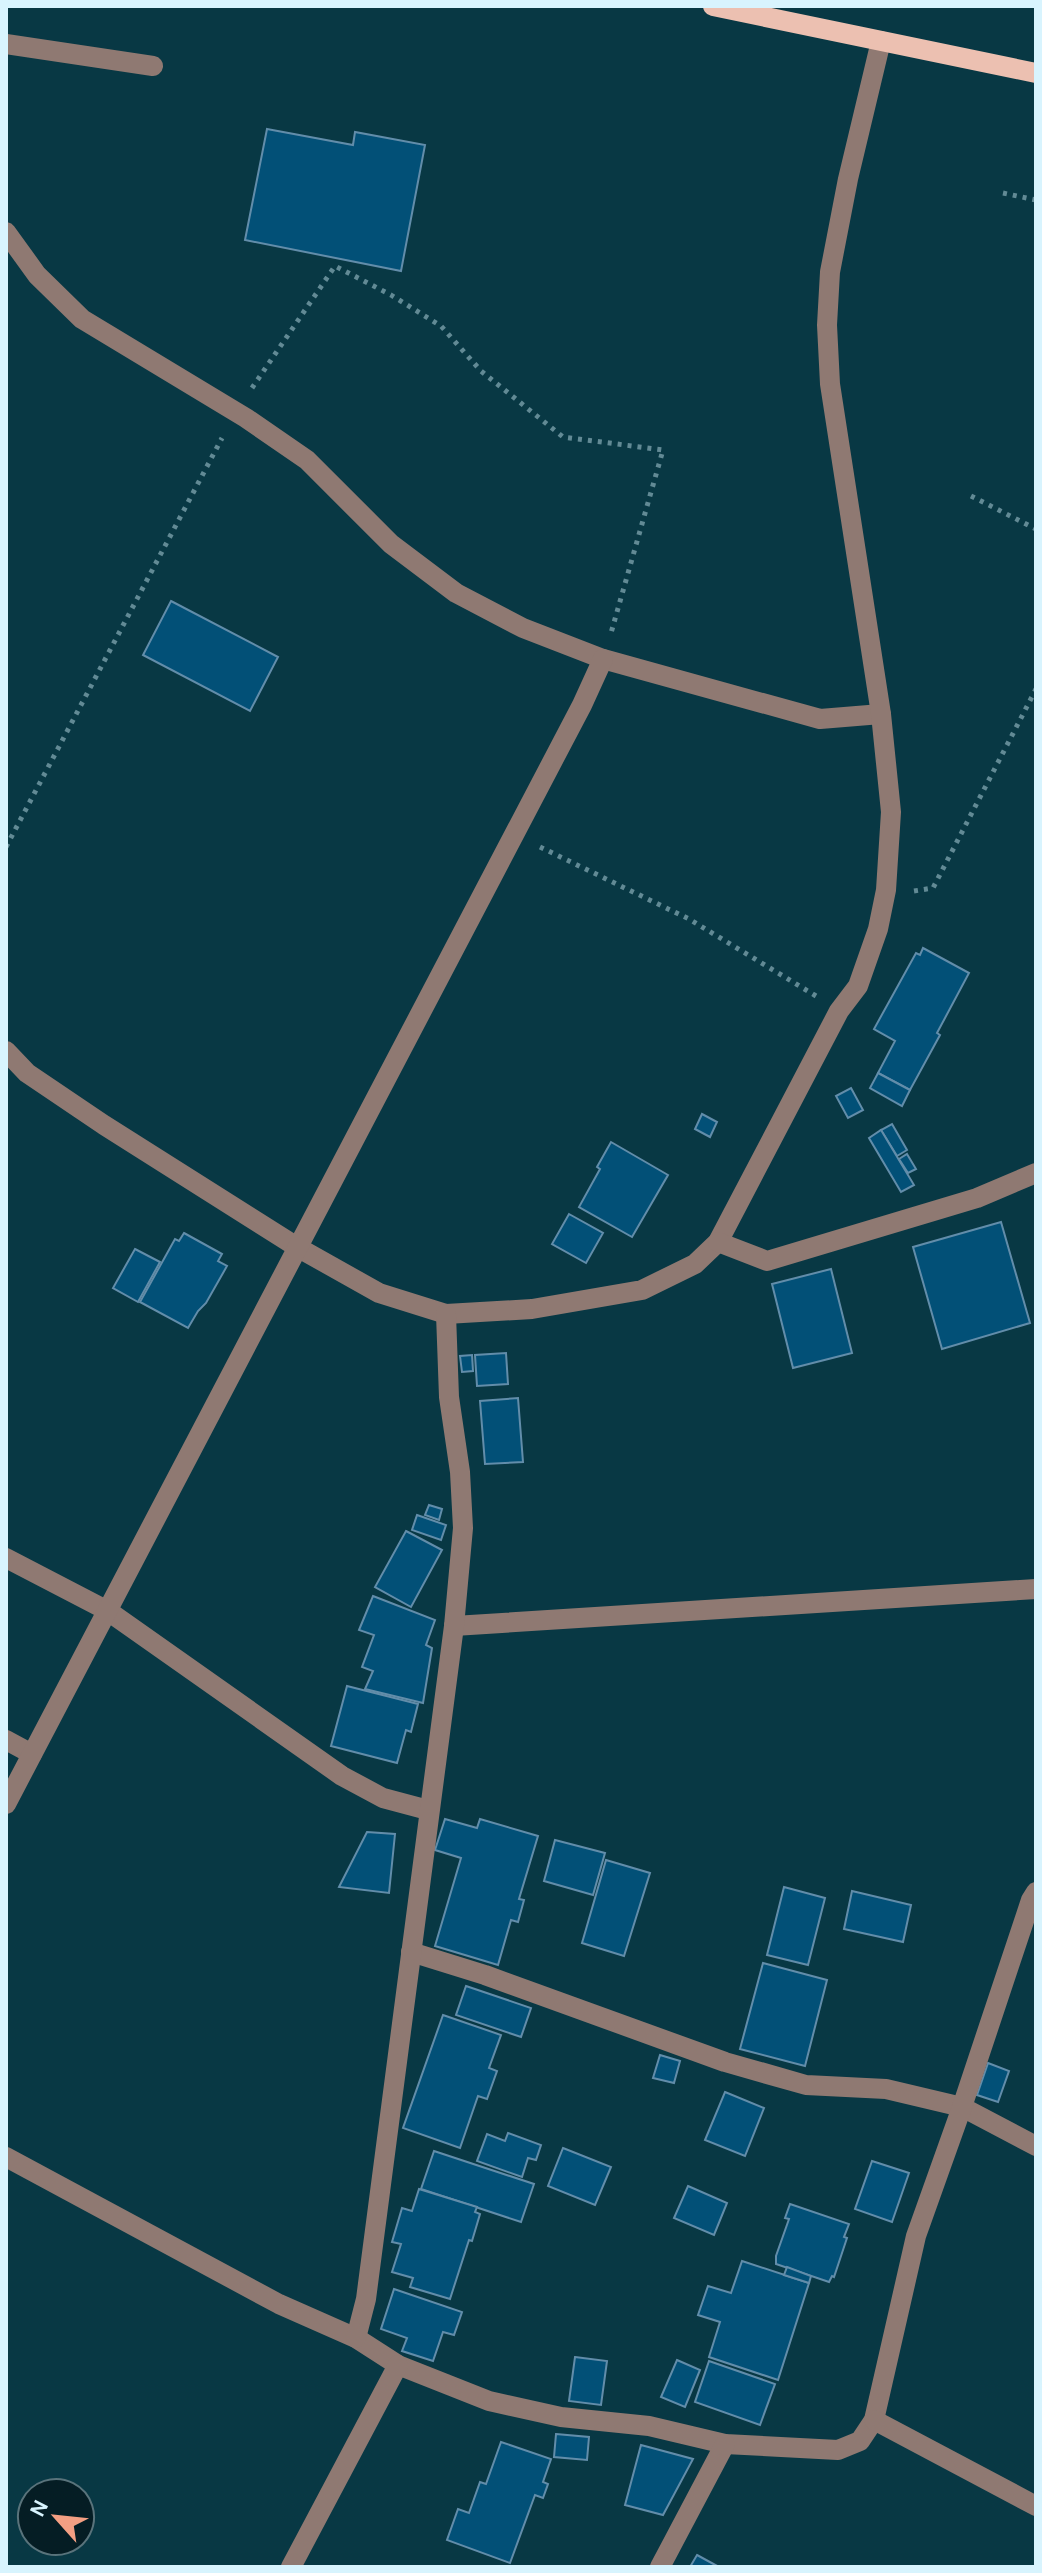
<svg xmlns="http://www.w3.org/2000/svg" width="1042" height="2573" font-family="Karla,sans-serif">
<rect width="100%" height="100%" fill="#083844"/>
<g fill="#025077" stroke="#628daa" stroke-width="2">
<path d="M267,129L353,145L355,132L425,145L401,271L245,240Z"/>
<path d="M171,601L278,657L250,711L143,655Z"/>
<path d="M923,948L969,973L937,1033L940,1035L910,1090L878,1073L895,1041L874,1029L916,953L920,955Z"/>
<path d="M878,1073L910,1090L902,1106L870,1088Z"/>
<path d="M851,1088L863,1110L848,1118L836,1096Z"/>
<path d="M702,1114L717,1122L710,1137L695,1129Z"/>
<path d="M892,1124L907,1150L897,1156L881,1130Z"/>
<path d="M881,1130L914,1185L901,1192L869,1138Z"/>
<path d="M611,1142L668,1175L632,1237L579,1207L600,1169L597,1167Z"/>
<path d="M907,1154L916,1169L908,1173L899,1159Z"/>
<path d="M569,1214L603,1233L586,1263L552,1244Z"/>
<path d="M1001,1222L1030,1323L942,1349L913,1247Z"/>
<path d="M184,1233L222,1254L218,1261L227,1266L206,1303L198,1311L188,1328L140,1302L175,1239L179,1241Z"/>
<path d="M135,1249L160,1262L138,1302L113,1288Z"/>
<path d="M831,1269L852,1353L793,1368L772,1284Z"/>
<path d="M506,1353L508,1384L477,1386L475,1355Z"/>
<path d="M472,1355L473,1371L462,1372L460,1356Z"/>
<path d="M518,1398L523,1462L485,1464L480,1401Z"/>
<path d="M429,1505L442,1509L439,1520L425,1515Z"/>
<path d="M417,1515L446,1525L441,1540L412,1530Z"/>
<path d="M406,1531L442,1550L411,1607L375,1587Z"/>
<path d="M373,1596L435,1620L426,1645L432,1648L423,1703L365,1689L373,1671L362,1667L374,1635L359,1630Z"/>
<path d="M347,1686L418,1704L411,1732L406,1730L397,1763L331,1746Z"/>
<path d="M445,1819L477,1828L480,1819L538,1836L519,1899L524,1900L518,1922L511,1920L498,1965L435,1946L461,1858L435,1850Z"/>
<path d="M367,1832L395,1834L389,1893L339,1887Z"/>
<path d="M555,1840L605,1853L593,1895L544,1881Z"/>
<path d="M606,1860L650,1873L624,1956L582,1943Z"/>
<path d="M784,1887L825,1898L808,1965L767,1955Z"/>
<path d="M852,1891L911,1905L903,1942L844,1929Z"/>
<path d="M763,1963L827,1980L805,2066L740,2049Z"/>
<path d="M466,1986L531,2008L521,2037L456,2015Z"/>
<path d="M443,2015L501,2035L489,2068L497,2071L487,2099L478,2096L460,2148L403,2128Z"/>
<path d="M660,2055L680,2061L674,2083L653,2078Z"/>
<path d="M988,2063L1009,2071L998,2102L977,2095Z"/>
<path d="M725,2092L764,2108L745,2156L705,2140Z"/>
<path d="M508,2133L541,2145L536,2160L528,2158L522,2177L477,2161L487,2134L505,2141Z"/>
<path d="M563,2148L611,2167L595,2205L548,2186Z"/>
<path d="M434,2151L534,2184L521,2222L421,2189Z"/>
<path d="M872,2161L909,2173L892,2222L855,2209Z"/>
<path d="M688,2186L727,2203L714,2235L674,2218Z"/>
<path d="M419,2189L477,2207L475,2212L480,2214L472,2241L469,2240L450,2299L410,2287L413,2278L392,2272L401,2244L392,2242L402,2208L412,2211Z"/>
<path d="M790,2204L849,2224L844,2237L847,2238L834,2277L832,2276L829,2282L776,2264V2256L789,2219L785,2218Z"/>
<path d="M742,2261L809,2283L778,2380L709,2357L720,2322L698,2315L708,2286L731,2293Z"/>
<path d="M787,2267L811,2276L809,2283L784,2275Z"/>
<path d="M394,2289L462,2312L454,2335L443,2332L433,2361L402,2351L407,2338L381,2329Z"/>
<path d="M575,2357L607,2361L601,2405L569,2401Z"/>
<path d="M677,2360L700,2370L685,2407L661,2397Z"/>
<path d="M709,2361L775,2384L760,2425L695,2402Z"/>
<path d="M556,2434L589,2437L587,2460L554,2457Z"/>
<path d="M501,2442L551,2459L543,2482L548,2484L543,2498L535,2495L510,2563L447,2540L458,2509L469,2513L480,2482L486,2484Z"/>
<path d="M641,2445L693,2459L663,2515L625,2505Z"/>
<path d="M697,2555L719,2567H690Z"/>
</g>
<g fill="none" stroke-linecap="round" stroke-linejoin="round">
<g stroke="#628a95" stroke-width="5" stroke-dasharray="4 6" stroke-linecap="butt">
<path d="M1003,193L1036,200"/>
<path d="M252,388L335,266L391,295L441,326L481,371L563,437L663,450L611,633"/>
<path d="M971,496L1036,529"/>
<path d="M6,847L222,438"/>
<path d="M540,847L689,919L816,996"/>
<path d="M914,891L933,888L1036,689"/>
</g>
<g stroke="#8f7972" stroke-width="20">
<path d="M6,44L153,66"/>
<path d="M6,232L37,275L82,319L246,418L307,460L391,544L456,593L523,628L603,659L820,719L881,714"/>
<path d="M6,1051L27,1073L104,1125L297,1247L379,1293L446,1314L532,1309L642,1290L695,1264L718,1242L839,1011L858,986L878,929L886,890L891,812L881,714L830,384L827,325L830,272L848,179L881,41"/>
<path d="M718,1242L767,1261L977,1198L1036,1173"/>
<path d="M6,1558L108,1611L342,1776L383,1798L428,1810"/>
<path d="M454,1626L1036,1589"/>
<path d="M6,1740L32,1754"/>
<path d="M6,1804L582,705L603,659"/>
<path d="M411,1952L485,1975L725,2062L806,2085L886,2089L962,2107L1036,2146"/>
<path d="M6,2157L279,2304L356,2338L398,2365L489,2401L561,2417L649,2426L725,2444L838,2450L860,2441L874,2420L916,2236L962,2107L1031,1900L1036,1892"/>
<path d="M356,2338L366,2299L454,1626L463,1528L460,1472L449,1397L446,1314"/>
<path d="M874,2420L1036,2506"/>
<path d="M291,2567L398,2365"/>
<path d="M660,2567L725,2444"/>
</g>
<path stroke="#ecc0b1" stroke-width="20" d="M713,6L1036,73"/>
</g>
<rect width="1042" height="2573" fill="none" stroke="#d8f4fe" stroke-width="16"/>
<g transform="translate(56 2517) rotate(297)"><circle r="38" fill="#051d24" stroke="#59737b" stroke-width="2"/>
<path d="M0-6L14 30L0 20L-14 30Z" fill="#f39f83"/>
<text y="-12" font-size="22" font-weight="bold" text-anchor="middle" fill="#d8f4fe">N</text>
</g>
</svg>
